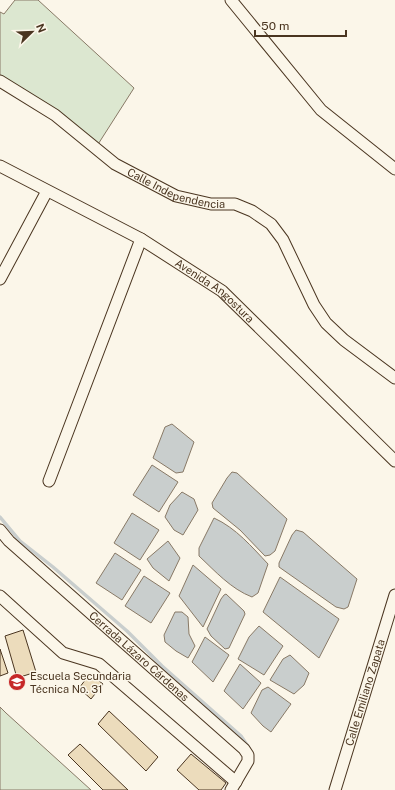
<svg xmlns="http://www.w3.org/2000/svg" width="395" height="790" font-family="'Public Sans',sans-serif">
<rect width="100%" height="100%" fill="#fbf6e9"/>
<g fill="#dce7d0" stroke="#887966">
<path d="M15,0H38L134,88L95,149L0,81V12L4,14Z"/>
<path d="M0,707L6,713L91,790H0Z"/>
</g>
<g fill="#c9cecd" stroke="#887966">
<path d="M172,424L194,442L183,472L176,473L153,458L165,427Z"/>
<path d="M152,465L178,482L159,512L133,495Z"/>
<path d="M232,472L237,473L287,519L275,551L270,555L265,556L240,530L213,508L212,503L227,478Z"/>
<path d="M182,492L194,499L198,510L183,535L174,530L165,517L170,505Z"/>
<path d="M132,513L159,530L140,560L114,543Z"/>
<path d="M214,518C236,528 252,547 268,564L258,593L252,597C231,589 215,571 199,556V548Z"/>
<path d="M296,530L303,532L357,579L348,607L344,609L336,607L279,567V563L292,535Z"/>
<path d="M168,541L180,558L169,581L153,568L147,559Z"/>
<path d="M115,553L141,570L122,600L96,583Z"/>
<path d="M193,565L221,589L203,627L179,596Z"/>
<path d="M144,576L170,593L151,623L125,606Z"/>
<path d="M280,577L339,619L319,658L263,612Z"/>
<path d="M226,594L244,611L245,614L229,648L225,649L211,636L207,629L221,599L224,595Z"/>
<path d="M175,612H182L188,617L189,634L195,646L188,658L176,651L165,642L164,635Z"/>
<path d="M259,626L283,646L264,675L238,659L249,637Z"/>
<path d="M205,637L229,655L213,682L192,662Z"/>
<path d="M290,655L309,673L304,685L294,694L270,680L283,659Z"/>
<path d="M240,664L261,683L243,709L224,691Z"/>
<path d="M268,687L291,704L271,732L263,726L251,713L262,690Z"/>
</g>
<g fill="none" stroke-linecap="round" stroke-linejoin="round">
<path stroke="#c9cecd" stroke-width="3.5" d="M0,517L20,541L53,567L127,631L162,666L241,736L249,748"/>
</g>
<g fill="#ecdcbc" stroke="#4a3520">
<path d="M23,630L36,672L17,678L5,636Z"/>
<path d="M0,649L8,673L0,676Z"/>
<path d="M90,674L103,684L91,699L79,688Z"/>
<path d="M109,711L158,757L146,771L98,724Z"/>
<path d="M80,744L128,790H103L68,755Z"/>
<path d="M191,754L226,783L221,790H199L177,770Z"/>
</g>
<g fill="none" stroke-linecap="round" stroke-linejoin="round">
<g stroke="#4a3520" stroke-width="13">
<g id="street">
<path d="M231,0L321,110L395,169"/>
<path id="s1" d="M0,81L55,115L115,164L176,196L211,204H235L252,211L271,224L283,240L314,305L326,323L344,340L395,378"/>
<path id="s2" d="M0,166L141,239L222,291L395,461"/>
<path d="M0,279L47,191"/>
<path d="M49,481L141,239"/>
<path id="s3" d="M0,530L9,541L244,749L248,755V761L231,790"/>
<path d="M0,596L63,653L99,664L236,782"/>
<path id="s4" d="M335,790L395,595"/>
</g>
</g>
<use href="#street" stroke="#fbf6e9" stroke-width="11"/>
</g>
<defs>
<g id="school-disc" transform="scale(0.9)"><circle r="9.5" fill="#c62828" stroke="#fbf6e9"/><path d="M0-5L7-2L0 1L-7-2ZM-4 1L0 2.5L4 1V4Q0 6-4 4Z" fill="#fff"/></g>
</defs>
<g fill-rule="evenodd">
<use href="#school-disc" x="17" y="682"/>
</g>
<g text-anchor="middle" stroke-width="3" stroke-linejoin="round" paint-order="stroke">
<g font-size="11" fill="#4a3520" stroke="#fbf6e9">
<text dy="4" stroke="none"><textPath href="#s1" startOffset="209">Calle Independencia</textPath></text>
<text dy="4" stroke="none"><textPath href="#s2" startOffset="249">Avenida Angostura</textPath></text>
<text dy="4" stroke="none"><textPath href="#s3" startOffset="188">Cerrada Lázaro Cárdenas</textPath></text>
<text dy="4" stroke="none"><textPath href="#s4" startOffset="102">Calle Emiliano Zapata</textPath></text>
</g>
<g font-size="11" fill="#4a3520" stroke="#fbf6e9" text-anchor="start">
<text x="30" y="680">Escuela Secundaria<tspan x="30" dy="13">Técnica No. 31</tspan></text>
</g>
</g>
<g transform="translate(32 32) rotate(67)" stroke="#fbf6e9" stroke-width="3" paint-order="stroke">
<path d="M0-3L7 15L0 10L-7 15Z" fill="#4a3520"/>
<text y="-6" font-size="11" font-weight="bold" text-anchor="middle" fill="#4a3520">N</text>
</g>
<path d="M255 30v6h91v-6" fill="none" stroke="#4a3520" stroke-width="2"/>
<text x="261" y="30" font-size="12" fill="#4a3520" stroke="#fbf6e9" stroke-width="3" paint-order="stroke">50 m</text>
</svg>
